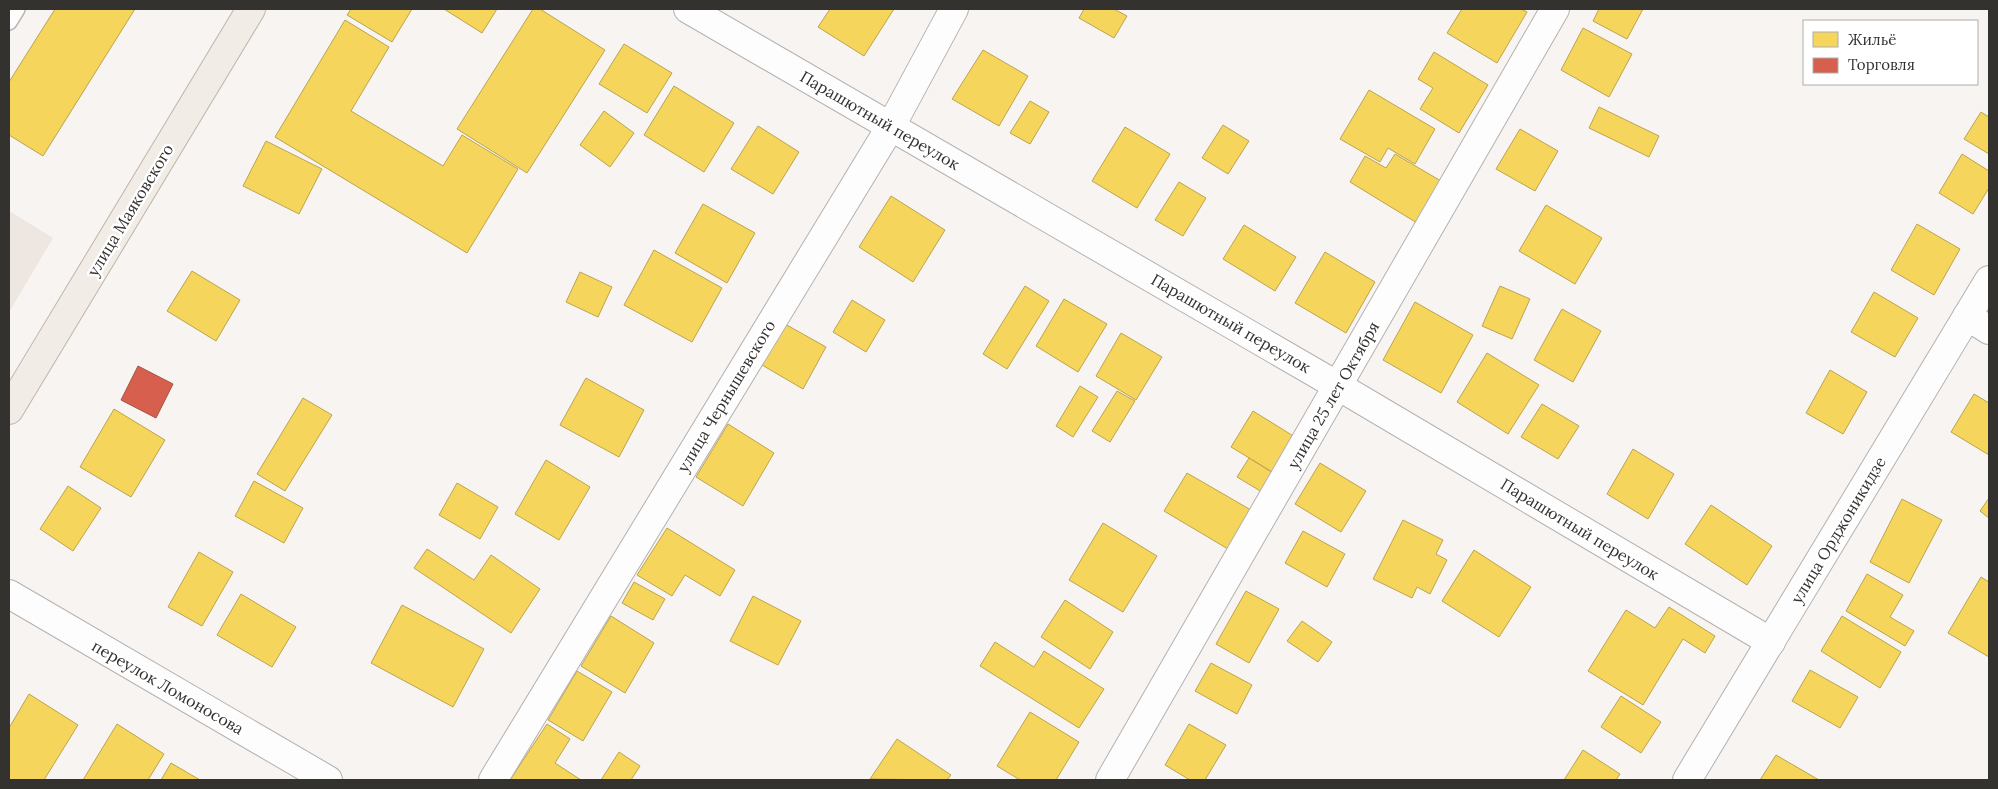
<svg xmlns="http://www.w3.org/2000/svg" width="1998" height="789" font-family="Lora,serif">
<rect width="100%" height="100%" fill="#f7f4f1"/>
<path fill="#eee6e0" d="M9,211L53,238L9,312Z"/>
<g fill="#f6d55c" stroke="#bca44e">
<path d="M55,9H135L43,156L9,135V82Z"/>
<path d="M351,9H412L392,42L347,15Z"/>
<path d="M444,9H497L482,33Z"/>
<path d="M533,9H540L605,50L527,173L457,129Z"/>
<path d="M830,9H894L864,56L818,27Z"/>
<path d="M1084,9H1114L1127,16L1114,38L1079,18Z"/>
<path d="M1462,9H1521L1527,12L1497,63L1447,33Z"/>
<path d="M1599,9H1643L1627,39L1593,21Z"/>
<path d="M345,20L389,47L351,111L443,166L462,135L518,169L467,253L275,137Z"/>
<path d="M1583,28L1632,54L1609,97L1561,70Z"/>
<path d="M624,44L672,73L647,113L599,84Z"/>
<path d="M983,50L1028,76L999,126L952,99Z"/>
<path d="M1434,52L1488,85L1459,133L1420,109L1433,88L1418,79Z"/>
<path d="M674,86L734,123L704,172L644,135Z"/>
<path d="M1369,90L1435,129L1415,164L1388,148L1380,162L1340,139Z"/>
<path d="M1030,101L1049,112L1030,144L1010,133Z"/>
<path d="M1599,107L1659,136L1649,157L1589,128Z"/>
<path d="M604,111L634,133L610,167L580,145Z"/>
<path d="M1981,112L1989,117V154L1964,139Z"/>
<path d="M1223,125L1249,141L1228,174L1202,158Z"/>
<path d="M758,126L799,152L773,194L731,169Z"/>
<path d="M1125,127L1170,154L1137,208L1092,181Z"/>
<path d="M1520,129L1558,151L1535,191L1496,169Z"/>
<path d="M266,141L322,169L299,214L243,186Z"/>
<path d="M1395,154L1441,181L1417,223L1350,182L1365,156L1386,168Z"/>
<path d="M1962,154L1989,171V188L1973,214L1939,193Z"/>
<path d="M1179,182L1206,198L1183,236L1155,220Z"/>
<path d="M891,196L945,230L913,282L859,247Z"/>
<path d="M703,204L755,233L727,283L675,253Z"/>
<path d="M1546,205L1602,238L1575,284L1519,251Z"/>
<path d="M1917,224L1960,249L1934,295L1891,270Z"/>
<path d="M1244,225L1296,257L1275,291L1223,259Z"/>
<path d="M654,250L722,288L692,342L624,305Z"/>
<path d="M1325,252L1375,282L1346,333L1295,303Z"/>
<path d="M192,271L240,300L216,341L167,311Z"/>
<path d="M580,272L612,287L598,317L566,302Z"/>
<path d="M1025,286L1049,301L1007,369L983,354Z"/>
<path d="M1500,286L1530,299L1512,339L1482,326Z"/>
<path d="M1874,292L1918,318L1895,357L1851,332Z"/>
<path d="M1064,299L1107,324L1078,372L1036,346Z"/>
<path d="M852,300L885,320L866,352L833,332Z"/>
<path d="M1415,302L1473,335L1441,393L1383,360Z"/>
<path d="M1562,309L1601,331L1573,382L1534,360Z"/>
<path d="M785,324L826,347L803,389L762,365Z"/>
<path d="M1121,333L1162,357L1136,400L1096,376Z"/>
<path d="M1487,353L1539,385L1508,434L1457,402Z"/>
<path d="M1830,370L1867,392L1843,434L1806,413Z"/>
<path d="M586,378L644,410L619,457L560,425Z"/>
<path d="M1080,386L1098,397L1073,437L1056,426Z"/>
<path d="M1117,391L1135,401L1110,442L1092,431Z"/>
<path d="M1974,394L1989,403V455L1951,432Z"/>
<path d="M303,398L332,415L285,491L257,474Z"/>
<path d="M1542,404L1579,426L1558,459L1521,437Z"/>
<path d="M114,409L165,440L131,497L80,467Z"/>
<path d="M1253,411L1295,437L1274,473L1231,447Z"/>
<path d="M728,424L774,453L743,506L696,477Z"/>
<path d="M1633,449L1674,474L1648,519L1607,494Z"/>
<path d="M1249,458L1273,473L1262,492L1237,477Z"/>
<path d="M546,460L590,487L559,540L515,514Z"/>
<path d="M1320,463L1366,491L1341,532L1295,504Z"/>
<path d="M1187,473L1251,510L1228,549L1164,511Z"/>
<path d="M254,481L303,508L284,543L235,516Z"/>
<path d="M457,483L498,507L480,539L439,515Z"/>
<path d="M68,486L101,508L73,551L40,529Z"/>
<path d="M1989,498V518L1980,511Z"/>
<path d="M1902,499L1942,520L1909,583L1870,562Z"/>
<path d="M1711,505L1772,546L1747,585L1685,544Z"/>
<path d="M1403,520L1443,540L1436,554L1447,560L1430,594L1417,587L1412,598L1373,579Z"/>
<path d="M1103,523L1157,556L1123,612L1069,580Z"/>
<path d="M667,528L735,570L720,596L685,575L672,596L637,575Z"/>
<path d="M1303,531L1345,554L1327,587L1285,563Z"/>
<path d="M427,549L474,580L491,555L540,589L511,633L414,568Z"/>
<path d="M1474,550L1531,587L1499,637L1442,601Z"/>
<path d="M199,552L233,572L202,626L168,607Z"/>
<path d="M1867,574L1903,595L1890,617L1914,631L1905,646L1846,611Z"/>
<path d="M1981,577L1989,582V657L1948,633Z"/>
<path d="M634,582L665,599L653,620L622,603Z"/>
<path d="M1246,591L1279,609L1249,663L1216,644Z"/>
<path d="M241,594L296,627L272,667L217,635Z"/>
<path d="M753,596L801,621L778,665L730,641Z"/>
<path d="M1065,600L1113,632L1090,669L1041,637Z"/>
<path d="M402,605L484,649L453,707L371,663Z"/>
<path d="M1669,607L1715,636L1705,653L1683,639L1643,705L1588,671L1626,610L1655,628Z"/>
<path d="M611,616L654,643L625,693L581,666Z"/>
<path d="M1842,616L1901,652L1880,688L1821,651Z"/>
<path d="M1302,621L1332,642L1318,662L1287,641Z"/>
<path d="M995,642L1034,667L1044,651L1104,689L1079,728L980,666Z"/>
<path d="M1211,663L1252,685L1237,714L1195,691Z"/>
<path d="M1810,670L1858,697L1840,728L1792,701Z"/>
<path d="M577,671L612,692L583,741L548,720Z"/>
<path d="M29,694L78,725L44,780H9V728Z"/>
<path d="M1621,696L1661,722L1641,753L1601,727Z"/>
<path d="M1030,712L1079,742L1056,780H1020L997,766Z"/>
<path d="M117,724L164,754L148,780H83Z"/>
<path d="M547,724L570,739L555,763L581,780H510Z"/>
<path d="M1189,724L1226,745L1205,780H1190L1165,765Z"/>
<path d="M897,739L951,775L947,780L870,779Z"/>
<path d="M1583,750L1620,774L1616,780H1564Z"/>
<path d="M619,752L640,766L631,780H601Z"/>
<path d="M1776,755L1819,780H1760Z"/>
<path d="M171,763L200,780H161Z"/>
</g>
<path fill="#d6604d" stroke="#a55244" d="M138,366L173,384L156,418L121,400Z"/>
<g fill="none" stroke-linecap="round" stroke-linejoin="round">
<g stroke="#b4b2b0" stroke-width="18">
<path id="lane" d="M9,22L17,9"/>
</g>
<g stroke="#b4b2b0" stroke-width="30">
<g id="street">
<path d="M688,9L1338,386L1771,642"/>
<path d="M1967,316L1989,330"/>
<path d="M9,594L328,780"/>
<path d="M493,780L891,126L954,9"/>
<path d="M1110,780L1555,9"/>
<path d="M1687,780L1989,280"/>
</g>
</g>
<g stroke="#bfb5aa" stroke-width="30">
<path id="primary" d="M9,410L251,9"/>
</g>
<use href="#lane" stroke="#fefdfd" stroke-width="15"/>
<use href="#street" stroke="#fefdfd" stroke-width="28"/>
<use href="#primary" stroke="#f2ece6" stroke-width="28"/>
</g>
<g text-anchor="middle" stroke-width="5" stroke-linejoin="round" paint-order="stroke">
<g font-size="16" fill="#34322f" stroke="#fff">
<text transform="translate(880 120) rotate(30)" y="6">Парашютный переулок</text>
<text transform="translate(130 210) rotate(-59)" y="6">улица Маяковского</text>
<text transform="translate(1231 323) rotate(30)" y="6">Парашютный переулок</text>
<text transform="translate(1333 395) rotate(-60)" y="6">улица 25 лет Октября</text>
<text transform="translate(726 396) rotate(-59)" y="6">улица Чернышевского</text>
<text transform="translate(1580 529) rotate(31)" y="6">Парашютный переулок</text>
<text transform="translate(1838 530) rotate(-59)" y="6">улица Орджоникидзе</text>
<text transform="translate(168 687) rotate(30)" y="6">переулок Ломоносова</text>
</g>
</g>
<rect width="1998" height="789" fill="none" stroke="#34322f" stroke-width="20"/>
<rect x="1803" y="20" width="175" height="65" fill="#ffffff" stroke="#aeadac"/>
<rect x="1813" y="32" width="25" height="15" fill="#f6d55c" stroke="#aeadac"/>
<text x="1848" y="45" font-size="15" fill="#34322f">Жильё</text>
<rect x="1813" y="58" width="25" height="15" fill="#d6604d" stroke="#aeadac"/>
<text x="1848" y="70" font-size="15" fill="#34322f">Торговля</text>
</svg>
